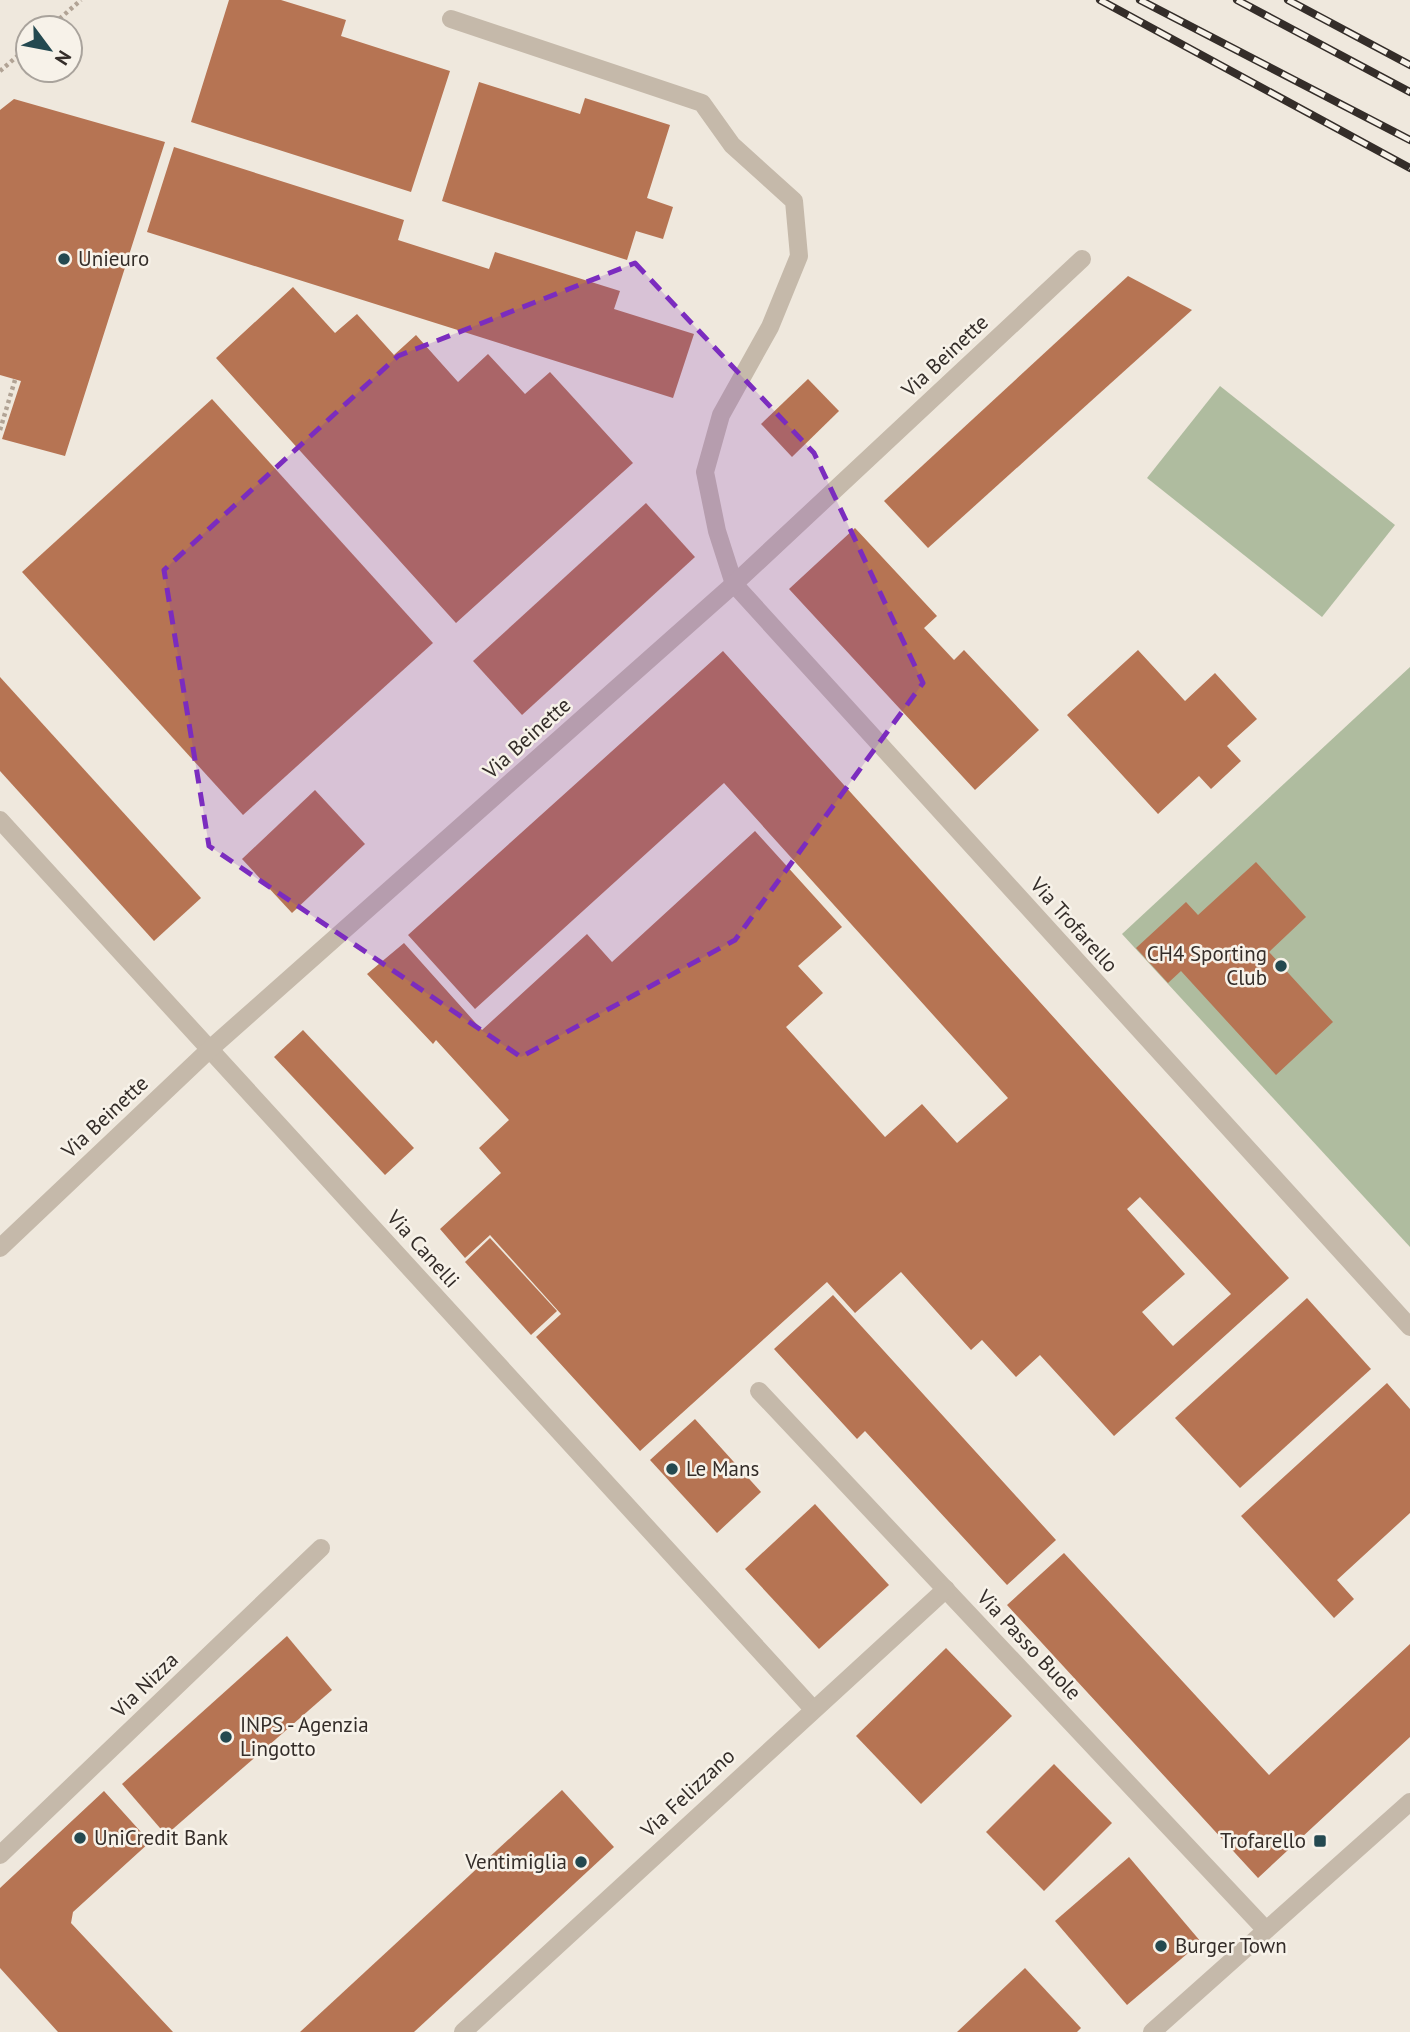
<svg xmlns="http://www.w3.org/2000/svg" width="1410" height="2032" font-family="'PT Sans',sans-serif">
<rect width="100%" height="100%" fill="#efe8dd"/>
<g fill="#afbc9f">
<path d="M1220,386L1395,525L1322,617L1147,478Z"/>
<path d="M1410,667V1247L1122,934Z"/>
</g>
<g fill="#b67453" fill-rule="evenodd">
<path d="M229,0H281L346,20L341,36L450,71L411,192L191,122Z"/>
<path d="M479,82L580,114L585,98L670,125L647,198L673,207L663,239L636,231L627,260L442,201Z"/>
<path d="M14,99L165,142L65,456L2,439L21,381L0,375V110Z"/>
<path d="M174,147L404,220L398,240L489,269L495,252L620,291L614,309L694,334L673,398L147,232Z"/>
<path d="M1128,276L1192,310L928,548L884,501Z"/>
<path d="M293,287L335,333L357,314L394,355L416,335L458,382L488,354L525,394L550,372L633,463L456,623L216,358Z"/>
<path d="M808,379L839,411L792,457L761,424Z"/>
<path d="M212,399L433,643L243,815L22,572Z"/>
<path d="M646,503L695,557L522,715L473,661Z"/>
<path d="M855,528L937,616L924,628L954,660L964,650L1039,730L975,790L789,589Z"/>
<path d="M1138,650L1185,701L1215,673L1257,719L1227,746L1241,761L1211,789L1199,776L1158,814L1067,715Z"/>
<path d="M723,651L1289,1278L1114,1436L1040,1355L1016,1377L982,1340L971,1350L901,1272L855,1313L827,1282L640,1451L536,1337L561,1314L490,1235L465,1258L440,1229L501,1173L479,1148L509,1120L436,1040L433,1044L367,974L404,943L482,1030L587,934L612,962L755,831L842,927L798,966L823,993L786,1027L885,1137L922,1104L957,1143L1008,1098L724,783L475,1009L408,935ZM1140,1197L1231,1294L1173,1346L1142,1312L1185,1274L1127,1209Z"/>
<path d="M0,677L201,898L154,941L0,771Z"/>
<path d="M315,790L365,844L292,913L242,859Z"/>
<path d="M1256,862L1306,917L1269,952L1333,1022L1276,1075L1181,971L1168,983L1136,948L1186,902L1198,915Z"/>
<path d="M303,1030L414,1148L385,1175L274,1057Z"/>
<path d="M490,1238L557,1311L531,1335L465,1262Z"/>
<path d="M833,1295L1056,1540L1007,1585L865,1431L857,1439L774,1349Z"/>
<path d="M1307,1298L1371,1369L1240,1488L1175,1418Z"/>
<path d="M1387,1383L1410,1409V1513L1337,1580L1354,1599L1334,1618L1241,1516Z"/>
<path d="M695,1419L761,1492L717,1533L650,1460Z"/>
<path d="M815,1504L889,1585L819,1649L745,1569Z"/>
<path d="M1064,1553L1269,1775L1410,1644V1737L1258,1878L1007,1605Z"/>
<path d="M287,1636L332,1690L166,1835L122,1784Z"/>
<path d="M946,1648L1012,1716L921,1804L856,1736Z"/>
<path d="M1054,1764L1112,1823L1044,1891L986,1832Z"/>
<path d="M562,1790L614,1847L414,2032H300Z"/>
<path d="M104,1791L150,1842L73,1912L71,1923L173,2032H58L0,1968V1888Z"/>
<path d="M1129,1857L1201,1942L1127,2005L1055,1921Z"/>
<path d="M1025,1968L1081,2028L1077,2032H957Z"/>
</g>
<g fill="none" stroke-linecap="round" stroke-linejoin="round">
<g stroke="#b1a395" stroke-width="4.5" stroke-dasharray="3.5 3.5" stroke-linecap="butt">
<path d="M49,28L81,0"/>
<path d="M0,71L28,47"/>
<path d="M0,430L15,380"/>
</g>
<g stroke="#c5b9aa" stroke-width="18">
<path d="M451,19L702,103L732,145L794,201L799,256L770,327L721,415L705,472L717,531L734,584L1410,1327"/>
<path d="M0,820L813,1709"/>
<path d="M0,1248L210,1049L734,584L1082,259"/>
<path d="M759,1391L1266,1930"/>
<path d="M0,1855L321,1548"/>
<path d="M463,2032L946,1589"/>
<path d="M1152,2032L1410,1802"/>
</g>
<g stroke="#342d29" stroke-width="8">
<g id="rail">
<path d="M1100,0L1410,168"/>
<path d="M1140,0L1410,140"/>
<path d="M1237,0L1410,92"/>
<path d="M1288,0L1410,65"/>
</g>
</g>
<use href="#rail" stroke="#f7f2e9" stroke-width="5" stroke-dasharray="16" stroke-linecap="butt"/>
</g>
<path fill="#7b2cbf" fill-opacity="0.2" stroke="#7b2cbf" stroke-width="5" stroke-dasharray="14 9" stroke-linejoin="round" d="M635,263L814,453L923,683L735,940L521,1057L209,846L164,570L398,356Z"/>
<g fill="#244950" stroke="#f7f2e9" stroke-width="2.5">
<circle cx="64" cy="259" r="7"/>
<circle cx="1281" cy="966" r="7"/>
<circle cx="672" cy="1469" r="7"/>
<circle cx="226" cy="1737" r="7"/>
<circle cx="80" cy="1838" r="7"/>
<rect x="1313" y="1834" width="14" height="14" rx="3.5"/>
<circle cx="581" cy="1862" r="7"/>
<circle cx="1161" cy="1946" r="7"/>
</g>
<g text-anchor="middle" stroke-width="5" stroke-linejoin="round" paint-order="stroke">
<g font-size="21" fill="#342d29" stroke="#f7f2e9" text-anchor="start">
<text x="78" y="266">Unieuro</text>
<text x="1267" y="961" text-anchor="end">CH4 Sporting<tspan x="1267" dy="24">Club</tspan></text>
<text x="686" y="1476">Le Mans</text>
<text x="240" y="1732">INPS - Agenzia<tspan x="240" dy="24">Lingotto</tspan></text>
<text x="94" y="1845">UniCredit Bank</text>
<text x="1306" y="1848" text-anchor="end">Trofarello</text>
<text x="567" y="1869" text-anchor="end">Ventimiglia</text>
<text x="1175" y="1953">Burger Town</text>
</g>
<g font-size="21" fill="#342d29" stroke="#f7f2e9">
<text transform="translate(945 356) rotate(-43)" y="7">Via Beinette</text>
<text transform="translate(527 738) rotate(-42)" y="7">Via Beinette</text>
<text transform="translate(1074 925) rotate(48)" y="7">Via Trofarello</text>
<text transform="translate(105 1117) rotate(-43)" y="7">Via Beinette</text>
<text transform="translate(423 1249) rotate(48)" y="7">Via Canelli</text>
<text transform="translate(1029 1645) rotate(47)" y="7">Via Passo Buole</text>
<text transform="translate(145 1685) rotate(-44)" y="7">Via Nizza</text>
<text transform="translate(688 1793) rotate(-43)" y="7">Via Felizzano</text>
</g>
</g>
<g transform="translate(49 49) rotate(122)"><circle r="33" fill="#f7f2e9" stroke="#a9a39c" stroke-width="2"/>
<path d="M0-5L12 26L0 18L-12 26Z" fill="#244950"/>
<text y="-10" font-size="19" font-weight="bold" text-anchor="middle" fill="#342d29">N</text>
</g>
</svg>
